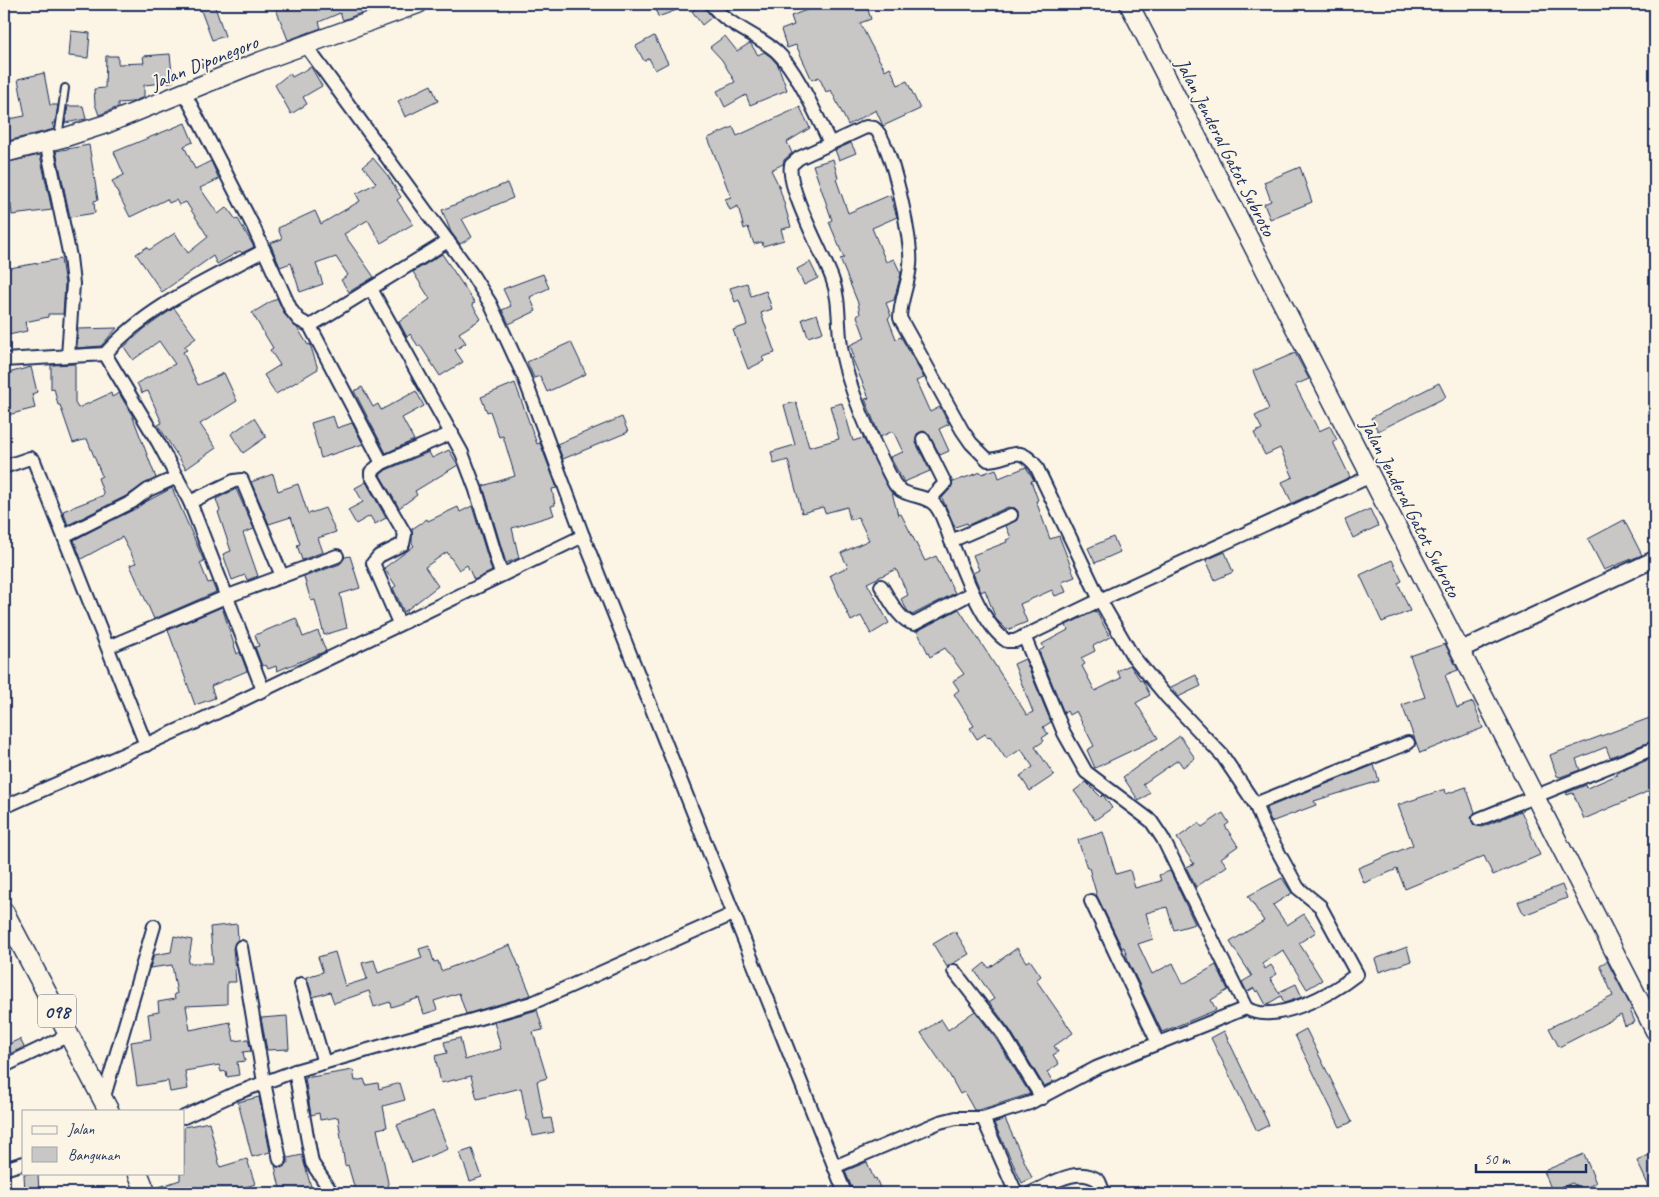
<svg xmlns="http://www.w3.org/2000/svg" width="1659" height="1197" font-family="Caveat,sans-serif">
<rect width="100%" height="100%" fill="#fcf5e5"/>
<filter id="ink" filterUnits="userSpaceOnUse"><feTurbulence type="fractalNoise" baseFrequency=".02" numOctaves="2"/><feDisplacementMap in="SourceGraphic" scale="10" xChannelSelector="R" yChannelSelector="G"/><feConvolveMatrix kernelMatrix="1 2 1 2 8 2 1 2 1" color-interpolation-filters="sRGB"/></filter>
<g filter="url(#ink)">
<g fill="#c8c7c6" stroke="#1b2f5e">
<path d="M214,4L225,36L212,40L200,8Z"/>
<path d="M274,4H361L358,6L361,13L343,20L340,13L319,22L321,28L288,40Z"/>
<path d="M654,4H690V5L658,17Z"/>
<path d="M703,4L712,17L702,25L692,11Z"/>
<path d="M822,4H866L871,19L860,23L870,43L885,70L890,67L898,85L907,81L920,109L883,126L876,110L848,125L831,90L826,92L819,77L812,80L796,45L787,48L781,30L794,25L791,16Z"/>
<path d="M71,31L90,33L88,58L69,56Z"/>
<path d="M654,36L668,63L655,70L649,58L644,61L636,46Z"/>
<path d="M725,36L737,51L750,43L758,55L764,52L771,57L778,65L787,90L750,105L746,95L725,107L717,91L735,82L722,60L710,47Z"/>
<path d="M170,54L173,82L144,85V97L132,102L118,103V107L99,115L95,104L94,89L105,88L106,56H118V64L144,63L143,56Z"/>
<path d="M311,67L322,86L303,97L307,104L291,114L275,85L290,73L292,77Z"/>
<path d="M44,73L50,105H58L55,123H52L54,129L4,142V120L25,116L18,79Z"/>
<path d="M431,85L438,101L405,117L398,101Z"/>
<path d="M68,106H83L86,119L65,123Z"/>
<path d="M800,107L810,128L787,142L792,153L784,160L783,164L771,170L779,186L791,227L781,229L784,240L763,246L762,242L754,244L748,227L744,229L738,206L730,210L725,199L731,197L708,138L733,127L737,136Z"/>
<path d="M185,123L193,142L184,146L195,169L211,161L219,179L200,188L218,214L227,207L236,220L238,219L254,247L242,253L240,251L217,264L213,256L162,292L136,254L147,247L149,250L175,233L188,253L208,237L186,202L179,205L176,200L169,203L167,199L130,217L112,181L124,175L114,152Z"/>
<path d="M851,143L856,153L839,160L835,150Z"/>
<path d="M89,145L98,200L94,201L95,213L70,217L56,151Z"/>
<path d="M40,155L52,210L12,215L11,204H4V163Z"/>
<path d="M373,158L388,176L401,197L397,200L413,224L381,243L368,220L344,234L374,277L349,292L341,280L348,275L336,257L316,264L323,284L300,292L291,263L280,267L270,243L282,239L278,228L315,211L321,224L360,201L356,194L376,183L363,166Z"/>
<path d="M833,159L838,178L836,179L848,213L890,195L897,217L872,228L886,262L894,259L901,274L894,300L886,303L891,316L888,318L896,339L901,337L924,378L916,381L928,408L930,412L940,407L949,424L939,429L949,451L940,455L928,433L923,431L917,434L916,443L930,471L904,482L890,457L903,452L893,431L880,437L865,399L869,398L852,358L854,357L850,345L865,338L857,316L860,314L858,303L840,259L844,258L829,222L832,220L813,165Z"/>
<path d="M1300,167L1312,202L1270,219L1264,204L1271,201L1264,182Z"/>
<path d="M507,183L513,198L462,219L472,237L460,244L451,232L442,210Z"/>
<path d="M442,254L475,303L472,304L481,319L459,333L466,343L455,350L463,362L440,376L420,345L418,346L410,334L407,337L399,322L430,299L413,272Z"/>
<path d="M61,259L65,284L63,314H48V317L25,322L27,331L4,336V269Z"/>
<path d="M810,262L818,278L804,285L797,269Z"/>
<path d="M543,274L549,288L530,297L536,311L509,324L502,310L511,306L503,289Z"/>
<path d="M747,283L751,296L766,291L772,309L761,313L775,353L762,357L764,361L748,369L733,330L747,325L739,300L735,302L730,288Z"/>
<path d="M277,298L285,315L298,329L308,345L310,344L318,369L276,394L264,375L280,365L270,350L273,348L252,313Z"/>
<path d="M174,308L196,338L184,347L187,350L183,352L198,385L224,373L237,401L200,424L216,448L186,469L158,425L162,423L148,391L142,393L137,383L175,364L159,341L133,360L124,347L144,329Z"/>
<path d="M817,314L823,332L808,337L802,319Z"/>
<path d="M117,328L101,346L77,348L78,329Z"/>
<path d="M571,342L586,374L547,392L540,376L534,378L527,362Z"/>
<path d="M1295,353L1309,379L1295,385L1319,431L1330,426L1337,440L1333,442L1350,477L1292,503L1282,482L1293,477L1280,448L1265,455L1254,433L1262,429L1255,416L1269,409L1253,371Z"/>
<path d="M75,364V403L78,408L111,393L112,397L119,393L132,415L156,478L128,495L68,525L63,511L104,495L98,478L102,476L87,439L73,443L60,405H58L54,388L51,389V365Z"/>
<path d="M31,367L37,392L32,394L35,408L4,416V374Z"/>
<path d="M515,383L537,444L540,443L557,488L552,489L555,505L551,506L554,515L512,528L519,558L506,563L483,486L515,476L503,436L499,437L490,411L487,412L481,397Z"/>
<path d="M1439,383L1446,397L1378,431L1371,418Z"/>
<path d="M362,387L373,407L378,404L381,410L416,391L424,406L402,418L414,440L386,453L354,391Z"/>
<path d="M796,402L809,447L839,439L830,406L842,403L853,441L863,438L892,493L898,515L901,514L925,561L936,556L955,593L912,615L907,610L901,599L908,595L896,569L867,583L889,623L871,634L861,616L851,621L830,575L848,567L841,553L869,540L858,517L850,520L847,507L825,513L823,507L802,513L788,460L774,464L771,452L795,445L784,405Z"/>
<path d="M333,416L337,428L352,423L363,444L321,458L311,423Z"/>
<path d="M622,417L628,432L563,459L557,444Z"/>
<path d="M254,418L266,437L243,453L231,434Z"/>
<path d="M449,450L458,465L415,491L417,495L399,508L380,475L386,470L429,452L432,458Z"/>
<path d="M1026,467L1034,480L1031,481L1038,500L1036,501L1050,539L1059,536L1075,577L1062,582L1066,592L1055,596L1052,590L1020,604L1027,622L1007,630L996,619L985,590L981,592L973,573L979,570L973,555L1007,542L1006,540L1011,538L1006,526L1017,520L1018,511L1015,508L1008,507L968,525L967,523L955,527L942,498L951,488L953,482L981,472L982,474L996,469L999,478Z"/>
<path d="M273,474L278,491L298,484L308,514L325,508L336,532L318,538L323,552L302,560L297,545L300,544L291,517L269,524L251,482Z"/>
<path d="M366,482L386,518L375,524L370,516L356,524L348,510L363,502L355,488Z"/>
<path d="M172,488L204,561L200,563L208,583L212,582L216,592L154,619L130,565L136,563L122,537L81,559L74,540Z"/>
<path d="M236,489L254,529L243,533L258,576L247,580L245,575L232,580L223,554L231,551L218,512L220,511L216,499Z"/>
<path d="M472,506L492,571L474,580L467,565L459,570L447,552L425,567L438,586L404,612L393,588L396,586L384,568L414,546L412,543V529L427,519L428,521L458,507L460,512Z"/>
<path d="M1370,509L1378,526L1353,538L1345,520Z"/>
<path d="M1624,520L1642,555L1604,570L1588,539Z"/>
<path d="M1113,537L1120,552L1095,563L1088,548Z"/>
<path d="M1225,552L1233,572L1215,580L1206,560Z"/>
<path d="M350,556L360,588L340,594L347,628L324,635L315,600L311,601L304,577L340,564L345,557Z"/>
<path d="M1392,560L1402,581L1398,583L1410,611L1382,622L1360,575Z"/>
<path d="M222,607L237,654L240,652L247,671L211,686L215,698L195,705L168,630Z"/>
<path d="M959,609L1027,715L1033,712L1014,664L1025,659L1051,722L1043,727L1048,734L1042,738L1044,741L1035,747L1054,775L1030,791L1020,776L1033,767L1021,749L1006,759L990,736L988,738L985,734L977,739L970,728L974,726L954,694L959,690L953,681L964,674L945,648L930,657L917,631Z"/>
<path d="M1096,611L1110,637L1093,646L1095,651L1081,658L1085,664L1082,666L1095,691L1121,678L1117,671L1130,665L1140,680L1143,681L1150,695L1136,703L1158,738L1095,768L1087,750L1094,746L1076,711L1069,715L1067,711L1064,713L1039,651L1044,648L1042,644L1068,630L1066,625Z"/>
<path d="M296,618L303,637L318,631L326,651L277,671L276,666L268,669L266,665L262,666L255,647L259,646L255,635Z"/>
<path d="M1445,644L1458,670L1445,675L1457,708L1473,702L1483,728L1420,753L1402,705L1425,697L1410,656Z"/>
<path d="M1196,675L1201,686L1178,697L1171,687Z"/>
<path d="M1655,716V740L1610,757L1606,747L1576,759L1580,770L1560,777L1557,776L1550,755Z"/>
<path d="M1180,736L1195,758L1183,767L1178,760L1143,784L1150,793L1139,801L1123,777Z"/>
<path d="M1655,757V788L1640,795L1584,819L1573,793L1567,795L1566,793L1586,785L1587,788L1617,775L1616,773Z"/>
<path d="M1374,765L1379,781L1314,801L1316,805L1271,822L1266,808Z"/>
<path d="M1086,782L1101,797L1103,795L1112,808L1095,820L1074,791Z"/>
<path d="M1466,787L1475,812L1471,818L1474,825L1482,827L1521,811L1540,855L1493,875L1484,856L1405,889L1397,869L1364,883L1358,868L1413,845L1398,805L1445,789L1446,794Z"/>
<path d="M1223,813L1229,823L1225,826L1238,846L1221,858L1227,866L1196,887L1186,867L1194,864L1177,838L1199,823L1202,827Z"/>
<path d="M1103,832L1116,874L1130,870L1135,888L1161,881L1159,875L1170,871L1195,924L1174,930L1167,907L1146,913L1153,939L1138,944L1152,974L1173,963L1183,984L1216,965L1228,990L1211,1000L1216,1010L1162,1032L1129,963L1124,947L1122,948L1097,896L1089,868H1087L1078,840Z"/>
<path d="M1282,878L1292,893L1273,905L1287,925L1304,914L1316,932L1299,943L1322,980L1307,989L1283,950L1262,964L1265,969L1271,965L1277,974L1270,978L1280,994L1279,992L1296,984L1302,997L1284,1003L1281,996L1266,1005L1258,990L1256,992L1254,988L1247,992L1242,982L1252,976L1230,942L1264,921L1248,896Z"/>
<path d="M1562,885L1567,898L1524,915L1518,902Z"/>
<path d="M237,924L238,940L233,948L236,982H227V1004L186,1006L190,1030L230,1022L234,1041L248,1039L251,1051L243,1052L245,1061L237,1062L239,1075L227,1077L226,1071L221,1072L219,1065L185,1071L188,1089L170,1092L168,1081L137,1086L131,1042L151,1039L148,1014L159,1012L158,1002L175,999L174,994H177L172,965L150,968L154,955L171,952L174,936L192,940L188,963H213L210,927Z"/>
<path d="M955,931L969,954L947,967L933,944Z"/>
<path d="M510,945L531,995L466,1014L459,993L434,1001L437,1010L424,1014L419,998L391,1007L390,1002L374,1007L369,991L334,1003L330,992L313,997L306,977L323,972L318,957L335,952L345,986L367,979L362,963L374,960L378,973L422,958L419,949L429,946L434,962L438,961L441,971Z"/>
<path d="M1407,947L1411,961L1379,972L1375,959Z"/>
<path d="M1017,948L1026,962L1030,960L1041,976L1036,980L1073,1033L1054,1046L1058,1052L1053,1055L1059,1064L1047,1072L1053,1082L1044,1086L1010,1030L989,1002L994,999L975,971L985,963L989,968Z"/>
<path d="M1607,961L1632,1009L1630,1010L1635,1022L1625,1026L1621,1015L1559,1047L1549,1028L1613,996L1600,965Z"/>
<path d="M537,1010L543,1030L533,1032L547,1078L537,1081L544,1119L551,1118L554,1132L533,1136L529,1120H527L521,1088L477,1099L471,1076L441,1083L435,1056L447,1053L444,1042L460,1038L465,1060L501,1049L494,1022Z"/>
<path d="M975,1011L996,1039L1030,1094L979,1110H974L964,1092L960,1094L949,1074L921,1033L941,1019L948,1030Z"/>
<path d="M287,1016L289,1049L267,1050L261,1018Z"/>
<path d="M1306,1029L1352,1122L1340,1127L1295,1035Z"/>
<path d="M1224,1031L1269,1125L1257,1131L1211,1038Z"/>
<path d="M20,1039L24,1047L7,1055L4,1046Z"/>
<path d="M353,1070L355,1081L364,1079L366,1085L378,1083L379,1089L400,1083L405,1100L383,1106L387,1127L377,1129L390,1193H356L348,1165L345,1166L338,1117L320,1120L319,1113L311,1115L305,1078Z"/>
<path d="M259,1097L270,1152L252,1157L238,1102Z"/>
<path d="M433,1111L448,1149L412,1163L397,1125Z"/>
<path d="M1005,1119L1032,1178L1022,1183L994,1123Z"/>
<path d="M209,1122L220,1167L247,1159L255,1184L243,1188L244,1193H157L156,1188L180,1180V1173H184V1127Z"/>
<path d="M472,1149L482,1177L470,1181L460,1153Z"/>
<path d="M1655,1152V1193H1652L1637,1161Z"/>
<path d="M1584,1154L1596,1183L1583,1189L1572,1183L1552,1191L1544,1171Z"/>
<path d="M302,1155L311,1187L281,1193L275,1166L282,1168L288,1163V1158Z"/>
<path d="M867,1162L874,1179L876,1178L882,1193H854L845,1171Z"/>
<path d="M32,1173H38L39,1193H25L24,1174Z"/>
</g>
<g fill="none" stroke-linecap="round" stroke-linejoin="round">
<g stroke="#1b2f5e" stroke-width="10">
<path id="service" d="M58,138L65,88"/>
</g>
<g stroke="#1b2f5e" stroke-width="16">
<g id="minor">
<path d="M711,4C728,26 755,33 776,51C797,70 817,117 830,143"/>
<path d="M306,46L471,273L490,303L524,377L583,536L845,1193"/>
<path d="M184,92L253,226L291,310L299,320L310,326L382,463"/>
<path d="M46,142L70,257L73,284L68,356"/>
<path d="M371,289L462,453L476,490L501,574"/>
<path d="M310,326L448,241"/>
<path d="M105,354L158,442L190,502L263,690"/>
<path d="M4,360L105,354C146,307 209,280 263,251"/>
<path d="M923,439L945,483L929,500"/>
<path d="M4,467L30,458L34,461L146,745"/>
<path d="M190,502L234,481L242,480L282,576"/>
<path d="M1011,515L951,541C962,567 982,626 1007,641H1015L1100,600L1132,655L1166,696L1222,755L1255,804L1264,826L1298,888L1320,906L1357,974C1333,993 1275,1026 1246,1008"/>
<path d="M64,536L132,502L148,490L177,477"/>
<path d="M951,541C947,530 943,515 936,506C926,493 903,499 894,483C873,443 851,397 842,353C837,327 841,302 832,278C823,254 786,187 791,165L799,158L866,127L874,128C891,139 913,242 910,265C909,283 900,300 900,318L962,430L971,443L988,460C1011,459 1017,443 1036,466L1100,600L1371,476"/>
<path d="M881,586C889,598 899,621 914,624L972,593"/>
<path d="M399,623L373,563L379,556L403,544L405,534L371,475V472L382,463L452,433"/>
<path d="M108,647L228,596L337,556"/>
<path d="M1255,804L1408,743"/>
<path d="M4,807L199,721L583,536"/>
<path d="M1479,819L1655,748"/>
<path d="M1091,901L1158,1043"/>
<path d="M241,947L264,1082L280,1160"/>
<path d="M954,971L1003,1034L1042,1098"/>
<path d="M301,984L324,1063"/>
<path d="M4,1066L69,1035"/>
<path d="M295,1071L312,1163L332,1193"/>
<path d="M103,1100L154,926"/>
<path d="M184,1117L234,1094L295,1071L532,1003L733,914"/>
<path d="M983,1118L1016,1193"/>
<path d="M834,1167L940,1122L956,1118H983L1030,1103L1096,1068L1246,1008L1163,839L1151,821L1086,772L1064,733L1024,636"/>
<path d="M4,1169L24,1163"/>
<path d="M1031,1193C1051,1184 1078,1165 1099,1181L1104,1193"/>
<path d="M1565,1193H1576"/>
</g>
</g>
<g stroke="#1b2f5e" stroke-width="19">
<path id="tertiary" d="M1460,650L1655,559"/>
</g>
<g stroke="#1b2f5e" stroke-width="21">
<g id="secondary">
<path d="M1129,4L1655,1031"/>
<path d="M4,153L66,137L106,124L261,61L418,4"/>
</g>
</g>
<g stroke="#1b2f5e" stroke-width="22">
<g id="primary">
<path d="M4,912L109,1111"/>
<path d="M138,1173L146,1193"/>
</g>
</g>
<use href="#service" stroke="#fcf5e5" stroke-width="6"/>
<use href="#minor" stroke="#fcf5e5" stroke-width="12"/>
<use href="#tertiary" stroke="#fcf5e5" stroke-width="15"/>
<use href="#secondary" stroke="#fcf5e5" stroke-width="18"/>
<use href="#primary" stroke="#fcf5e5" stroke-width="19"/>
</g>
</g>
<g text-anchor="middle" stroke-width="4" stroke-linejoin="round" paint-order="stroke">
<rect fill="#fcf5e5" stroke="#5e6a86" stroke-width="1" x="38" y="994.5" width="38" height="33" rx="4"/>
<g font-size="19" font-weight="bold" fill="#1b2f5e">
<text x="57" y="1018">098</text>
</g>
<g font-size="20" fill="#1b2f5e" stroke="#fcf5e5">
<text transform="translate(204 62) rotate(-22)" y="7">Jalan Diponegoro</text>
<text transform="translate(1226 147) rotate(63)" y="7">Jalan Jenderal Gatot Subroto</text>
<text transform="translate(1411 508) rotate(63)" y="7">Jalan Jenderal Gatot Subroto</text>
</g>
</g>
<rect width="1659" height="1197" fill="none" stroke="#fcf5e5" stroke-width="20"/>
<rect x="10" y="10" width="1639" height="1177" fill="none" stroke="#1b2f5e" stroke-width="2" filter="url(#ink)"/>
<rect x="22" y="1110" width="162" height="65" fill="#fcf5e5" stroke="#a2a6af"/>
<rect x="32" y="1126" width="25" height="8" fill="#fcf5e5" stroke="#a2a6af"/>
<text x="68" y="1134" font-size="15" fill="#1b2f5e">Jalan</text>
<rect x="32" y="1147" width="25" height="15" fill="#c8c7c6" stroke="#a2a6af"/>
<text x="68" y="1160" font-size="15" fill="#1b2f5e">Bangunan</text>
<path d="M1476 1164v8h110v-8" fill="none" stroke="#1b2f5e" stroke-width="2.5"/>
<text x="1484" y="1164" font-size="15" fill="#1b2f5e" stroke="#fcf5e5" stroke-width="4" paint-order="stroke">50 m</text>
</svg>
